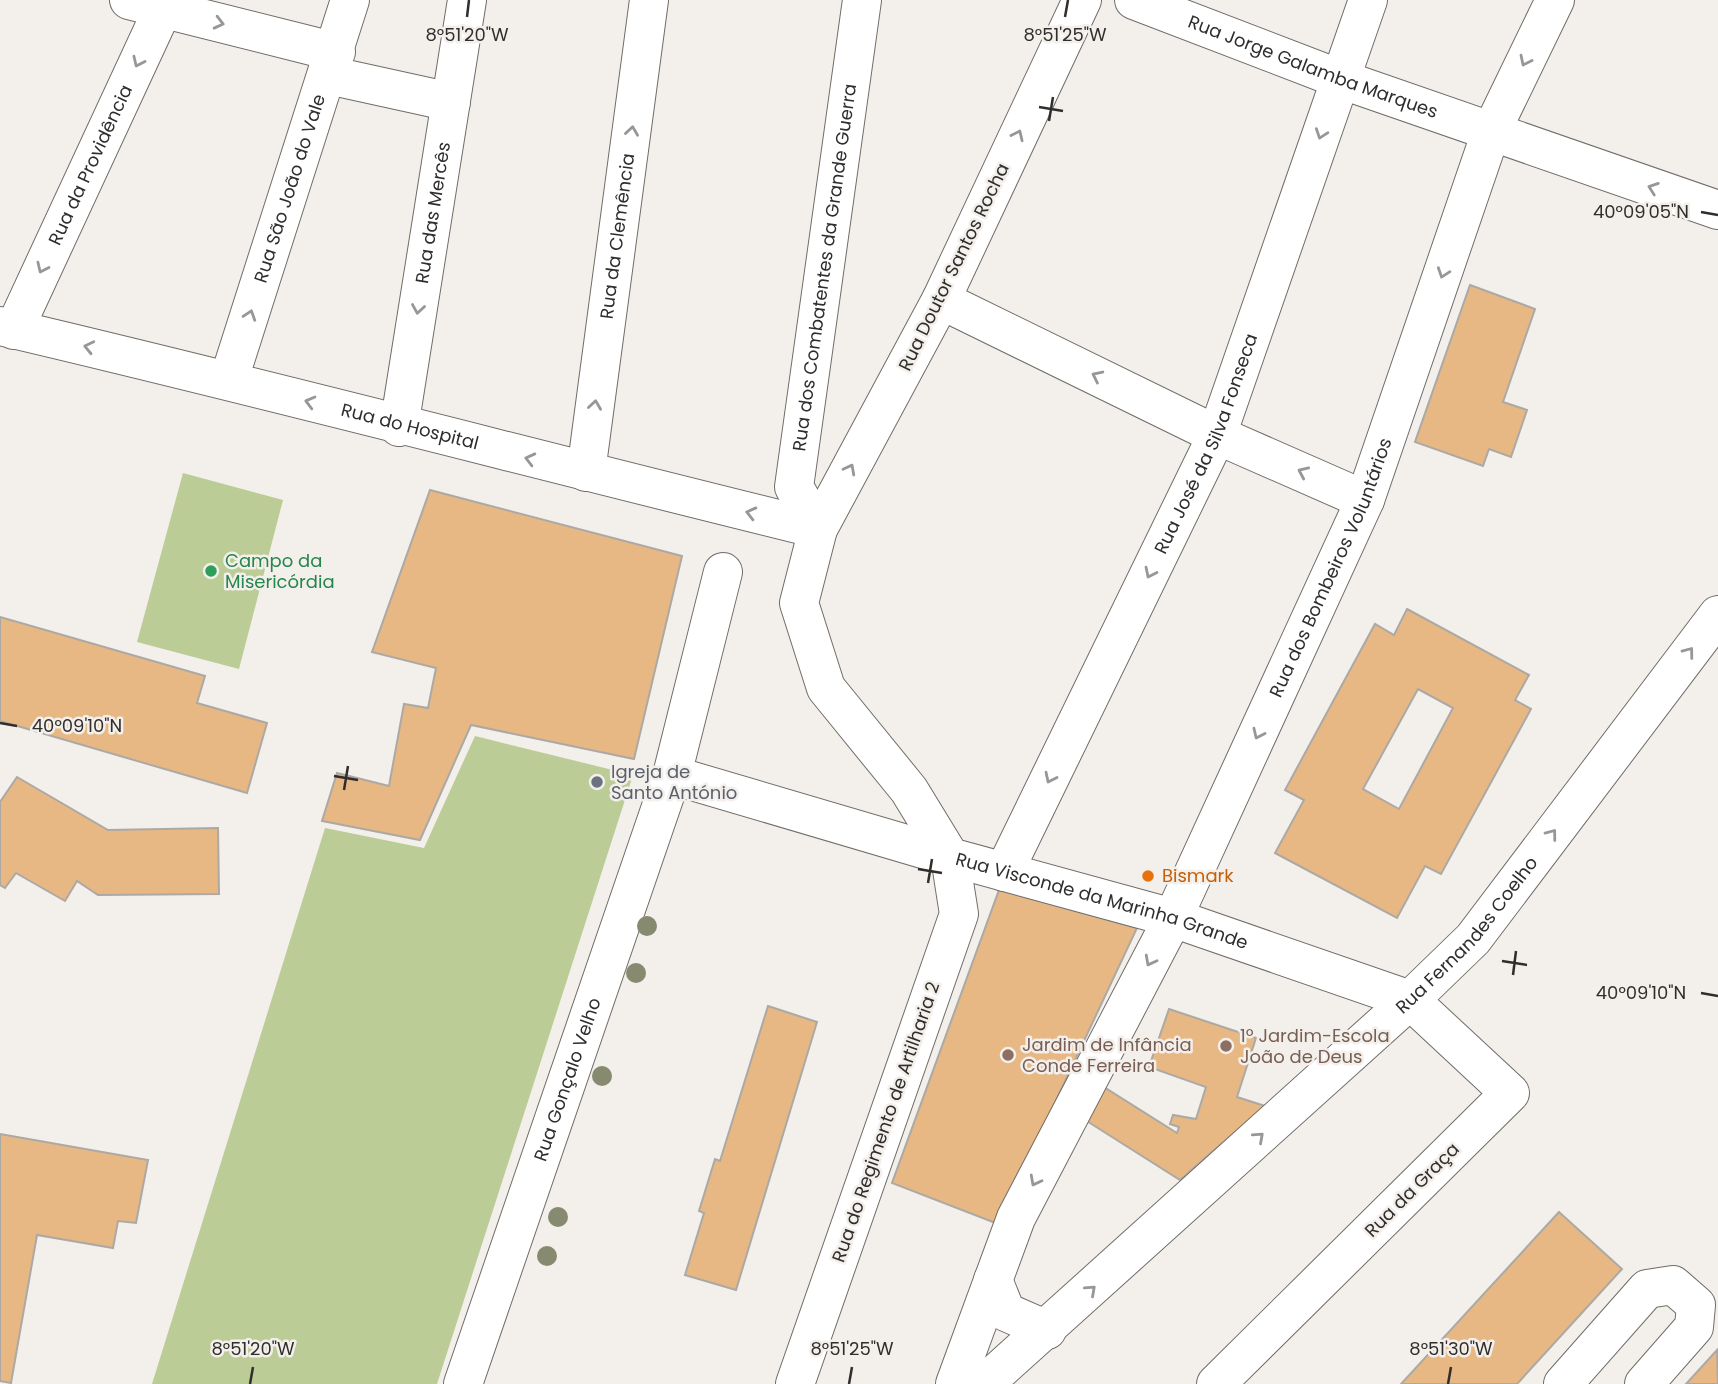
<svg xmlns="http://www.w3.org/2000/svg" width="1718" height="1384" font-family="Poppins,sans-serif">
<rect width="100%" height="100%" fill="#f3efeb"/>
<g fill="#bbcc96">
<path d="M183,473L283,500L239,669L137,642Z"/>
<path d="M475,736L633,775L437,1384H152L325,828L424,848Z"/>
</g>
<g fill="#e7b884" stroke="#aca9a5" stroke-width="2" fill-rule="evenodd">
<path d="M1470,285L1535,309L1503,402L1527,410L1511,457L1489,449L1483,466L1415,442Z"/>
<path d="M430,490L682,556L634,759L471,725L420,840L322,821L337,773L389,786L404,704L428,708L436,668L372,652Z"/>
<path d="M1407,609L1529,675L1515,700L1531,709L1441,874L1425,866L1397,918L1275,853L1304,800L1285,790L1375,624L1394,635ZM1418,689L1453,708L1399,809L1363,789Z"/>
<path d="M0,617L205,676L197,703L267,723L247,793L0,721Z"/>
<path d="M17,777L108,830L218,828L219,894L98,895L77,881L65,901L16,873L5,888L0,885V802Z"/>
<path d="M999,890L1137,928L998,1224L892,1183Z"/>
<path d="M768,1006L817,1022L736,1290L685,1275L704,1213L699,1211L715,1159L720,1161Z"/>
<path d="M1169,1009L1256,1038L1237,1097L1265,1106L1180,1180L1082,1118L1099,1084L1177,1133L1179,1127L1170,1124L1173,1115L1196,1119L1206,1087L1149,1067Z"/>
<path d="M0,1134L148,1160L136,1223L118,1221L113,1248L37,1235L11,1383L0,1381Z"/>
<path d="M1559,1212L1622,1269L1517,1384H1401Z"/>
<path d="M1717,1350L1718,1384H1686Z"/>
</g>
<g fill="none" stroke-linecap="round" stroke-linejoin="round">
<g stroke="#706d69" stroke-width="40">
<g id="street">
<path d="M129,0L336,52"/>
<path id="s1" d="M1082,0L941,300L818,529L799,603L826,688L909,790L950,857L1173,918L1410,1000L1510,1093L1216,1384"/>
<path id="s2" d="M1134,0L1340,79L1718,210"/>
<path d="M328,75L451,102"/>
<path d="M941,300L1217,435L1365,500"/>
<path id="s3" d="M0,326C273,390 545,462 818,529"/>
<path id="s4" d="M14,330L167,0"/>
<path id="s5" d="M229,379L350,0"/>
<path id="s6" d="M399,427L467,0"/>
<path id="s7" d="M586,472L649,0"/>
<path id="s8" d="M818,529L794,487L862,0"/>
<path d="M723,572L672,775L950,857L959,914L795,1384"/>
<path id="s9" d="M1004,872L1217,435L1368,0"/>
<path d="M993,1280L1006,1312L1047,1330"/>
<path id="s10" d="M463,1384L672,775"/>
<path id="s11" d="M955,1384L1016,1218L1173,918L1365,500L1491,132L1555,0"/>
<path id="s12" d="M984,1384L1410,1000L1473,939L1718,615"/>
<path d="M1563,1384L1647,1289L1673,1285L1696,1305L1694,1327L1644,1384"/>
</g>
</g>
<use href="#street" stroke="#fff" stroke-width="38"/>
</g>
<g fill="#868a6e">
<circle cx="647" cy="926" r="10"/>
<circle cx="636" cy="973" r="10"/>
<circle cx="602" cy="1076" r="10"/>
<circle cx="558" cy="1217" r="10"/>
<circle cx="547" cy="1256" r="10"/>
</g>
<defs><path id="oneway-chevron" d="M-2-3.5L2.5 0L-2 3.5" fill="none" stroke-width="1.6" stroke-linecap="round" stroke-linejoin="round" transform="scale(1.75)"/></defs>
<g stroke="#989696">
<use href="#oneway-chevron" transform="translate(219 23) rotate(14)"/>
<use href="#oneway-chevron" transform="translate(1525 61) rotate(116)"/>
<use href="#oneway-chevron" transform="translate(138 62) rotate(115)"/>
<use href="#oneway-chevron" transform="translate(632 131) rotate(-82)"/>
<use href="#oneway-chevron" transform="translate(1321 134) rotate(109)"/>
<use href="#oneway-chevron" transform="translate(1018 135) rotate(-65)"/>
<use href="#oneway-chevron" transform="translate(1653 188) rotate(-161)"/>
<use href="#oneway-chevron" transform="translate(42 268) rotate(115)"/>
<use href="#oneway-chevron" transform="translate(1443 273) rotate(109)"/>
<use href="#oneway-chevron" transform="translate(418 309) rotate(99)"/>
<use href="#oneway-chevron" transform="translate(250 315) rotate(-72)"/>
<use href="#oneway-chevron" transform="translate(89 347) rotate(-167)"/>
<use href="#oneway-chevron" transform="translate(1097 376) rotate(-154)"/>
<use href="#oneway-chevron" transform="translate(310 402) rotate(-165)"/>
<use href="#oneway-chevron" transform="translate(595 405) rotate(-82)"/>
<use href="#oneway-chevron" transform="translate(530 459) rotate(-166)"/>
<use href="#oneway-chevron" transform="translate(850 469) rotate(-62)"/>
<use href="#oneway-chevron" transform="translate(1303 472) rotate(-156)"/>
<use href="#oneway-chevron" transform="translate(751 513) rotate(-166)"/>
<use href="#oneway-chevron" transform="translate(1150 573) rotate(116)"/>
<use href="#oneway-chevron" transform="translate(1689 652) rotate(-53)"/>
<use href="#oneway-chevron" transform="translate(1258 734) rotate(115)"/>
<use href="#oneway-chevron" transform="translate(1050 778) rotate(116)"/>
<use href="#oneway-chevron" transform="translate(1552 834) rotate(-53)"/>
<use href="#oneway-chevron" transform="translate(1150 961) rotate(118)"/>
<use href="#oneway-chevron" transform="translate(1259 1137) rotate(-42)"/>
<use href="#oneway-chevron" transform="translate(1035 1181) rotate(118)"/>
<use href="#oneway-chevron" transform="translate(1091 1290) rotate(-42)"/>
</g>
<path fill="none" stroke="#302e2d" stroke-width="2.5" d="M467,17L469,0M1065,17L1068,0M1039,107L1063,111M1049,121L1053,97M1701,212L1718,215M0,723L17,726M334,776L358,780M344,790L348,766M918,869L942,873M928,883L932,859M1502,961L1527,965M1513,975L1516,951M1701,993L1718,996M250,1384L253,1367M849,1384L852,1367M1448,1384L1451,1367"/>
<circle fill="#2e9e5b" stroke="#f3efeb" stroke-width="2.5" cx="211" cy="571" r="7"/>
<circle fill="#6b7280" stroke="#f3efeb" stroke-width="2.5" cx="597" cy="782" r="7"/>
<circle fill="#e8710a" stroke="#f3efeb" stroke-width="2.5" cx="1148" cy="876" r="7"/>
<g fill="#8d6e63" stroke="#f3efeb" stroke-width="2.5">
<circle cx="1226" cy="1046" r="7"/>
<circle cx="1008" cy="1055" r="7"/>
</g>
<g text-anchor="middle" stroke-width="5" stroke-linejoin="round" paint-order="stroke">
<g font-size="18" fill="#302e2d" stroke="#f3efeb">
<text dy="6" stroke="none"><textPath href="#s2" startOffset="191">Rua Jorge Galamba Marques</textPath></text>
<text dy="6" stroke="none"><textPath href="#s4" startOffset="182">Rua da Providência</textPath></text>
<text dy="6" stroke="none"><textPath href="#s5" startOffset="200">Rua São João do Vale</textPath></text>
<text dy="6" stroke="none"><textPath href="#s6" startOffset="217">Rua das Mercês</textPath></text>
<text dy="6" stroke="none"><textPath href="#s7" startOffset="238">Rua da Clemência</textPath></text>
<text transform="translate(954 267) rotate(-64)" y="6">Rua Doutor Santos Rocha</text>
<text dy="6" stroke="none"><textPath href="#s8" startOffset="270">Rua dos Combatentes da Grande Guerra</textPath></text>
<text dy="6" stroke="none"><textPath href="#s3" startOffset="422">Rua do Hospital</textPath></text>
<text dy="6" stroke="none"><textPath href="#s9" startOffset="474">Rua José da Silva Fonseca</textPath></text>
<text dy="6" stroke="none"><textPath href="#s11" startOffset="900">Rua dos Bombeiros Voluntários</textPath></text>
<text dy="6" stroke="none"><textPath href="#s1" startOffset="1125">Rua Visconde da Marinha Grande</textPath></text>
<text dy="6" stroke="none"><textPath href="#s12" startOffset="660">Rua Fernandes Coelho</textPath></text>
<text dy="6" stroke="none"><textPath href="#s10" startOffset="322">Rua Gonçalo Velho</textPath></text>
<text transform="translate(886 1122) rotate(-71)" y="6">Rua do Regimento de Artilharia 2</text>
<text transform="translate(1412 1190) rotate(-45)" y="6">Rua da Graça</text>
</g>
<g font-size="18" fill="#27864d" stroke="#f3efeb" text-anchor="start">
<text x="225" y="567">Campo da<tspan x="225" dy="21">Misericórdia</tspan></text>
</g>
<g font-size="18" fill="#5b616d" stroke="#f3efeb" text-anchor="start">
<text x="611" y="778">Igreja de<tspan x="611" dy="21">Santo António</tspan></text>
</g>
<g font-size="18" fill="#c56008" stroke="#f3efeb" text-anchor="start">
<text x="1162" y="882">Bismark</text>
</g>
<g font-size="18" fill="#785e54" stroke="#f3efeb" text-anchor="start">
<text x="1240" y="1042">1º Jardim-Escola<tspan x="1240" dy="21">João de Deus</tspan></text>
<text x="1022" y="1051">Jardim de Infância<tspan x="1022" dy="21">Conde Ferreira</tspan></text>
</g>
</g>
<g font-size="18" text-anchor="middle" fill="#302e2d" stroke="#f3efeb" stroke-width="5" stroke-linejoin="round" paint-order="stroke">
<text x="467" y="41">8°51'20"W</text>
<text x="1065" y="41">8°51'25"W</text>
<text x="1641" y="218">40°09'05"N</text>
<text x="77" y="732">40°09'10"N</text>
<text x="1641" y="999">40°09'10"N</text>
<text x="253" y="1355">8°51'20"W</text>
<text x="852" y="1355">8°51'25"W</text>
<text x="1451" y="1355">8°51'30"W</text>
</g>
</svg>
